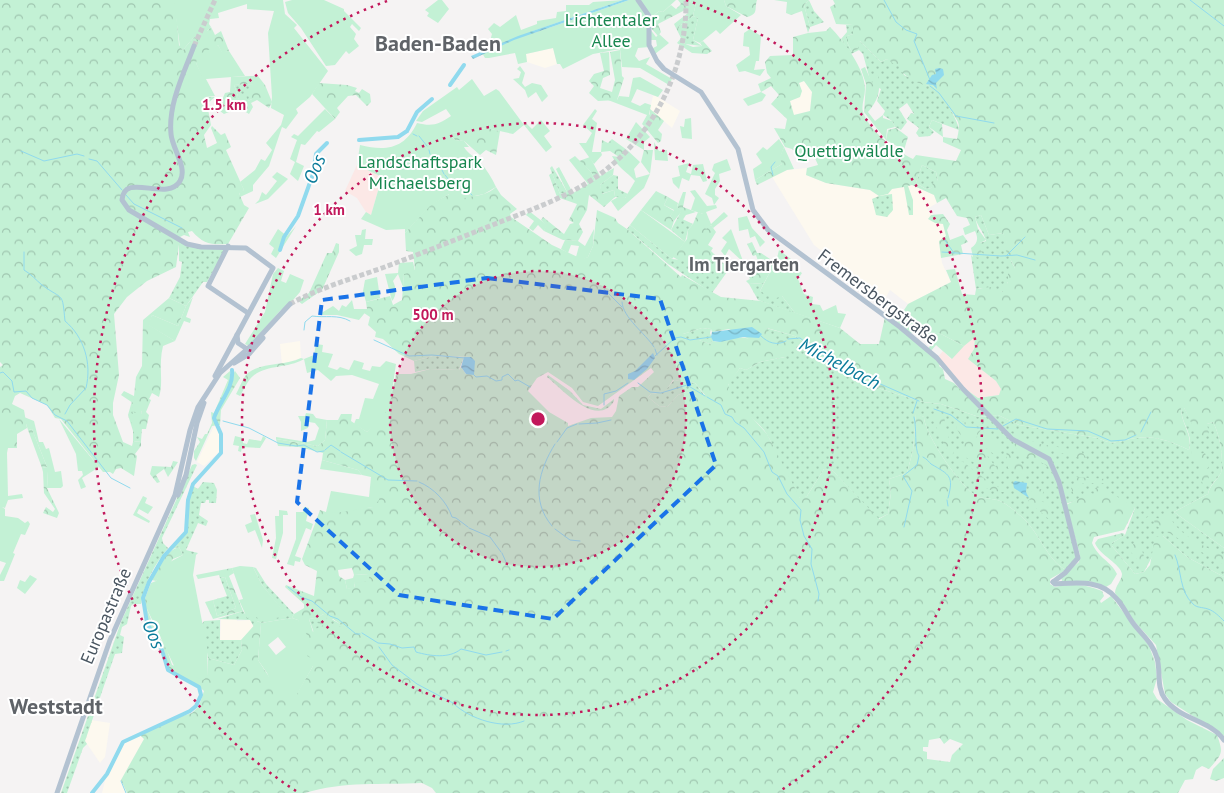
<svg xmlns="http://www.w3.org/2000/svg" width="1224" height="793" font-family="'PT Sans',sans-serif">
<defs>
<pattern id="grass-dots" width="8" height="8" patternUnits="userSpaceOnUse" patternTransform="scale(1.25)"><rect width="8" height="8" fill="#c3f1d5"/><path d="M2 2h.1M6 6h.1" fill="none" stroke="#a0c6b0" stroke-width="1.8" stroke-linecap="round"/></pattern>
<pattern id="forest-crowns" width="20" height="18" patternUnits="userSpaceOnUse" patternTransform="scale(1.25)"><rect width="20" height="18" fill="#c3f1d5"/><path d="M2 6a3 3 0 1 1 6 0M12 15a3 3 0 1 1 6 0" fill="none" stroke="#a0c6b0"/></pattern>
<pattern id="water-waves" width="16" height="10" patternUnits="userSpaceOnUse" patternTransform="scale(1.25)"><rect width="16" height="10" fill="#90daee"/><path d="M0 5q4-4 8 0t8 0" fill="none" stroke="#78b4c4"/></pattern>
</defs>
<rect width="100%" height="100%" fill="#f5f3f3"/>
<g fill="#fdf9ef">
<path d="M553,48L557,64L545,68L527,62L526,54Z"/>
<path d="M804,81L812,92L810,111L793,115L790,101L800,97L799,83Z"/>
<path d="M653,96H656L680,111L672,128L650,109Z"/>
<path d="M807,168L806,175L826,183L870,190L879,196L892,189L912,185L934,195L937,203L927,209L943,224L946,236L939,242L942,263L951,282L908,304L890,290L885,299L870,289L814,245L772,177L787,170Z"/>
<path d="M300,341L301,358L282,364L280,344Z"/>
<path d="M214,426L220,434L221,450L204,466L197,462Z"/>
<path d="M236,618L237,621L250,620L254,627L241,640L220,641L221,619Z"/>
<path d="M91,720L110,723L105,757L100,763L85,741Z"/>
<path d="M140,735L144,739L121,780L127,793H102L106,777L124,742Z"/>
</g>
<g fill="#fce8e6">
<path d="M357,165L382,177L371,215L366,212L357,198L345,191Z"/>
<path d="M975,336L974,349L969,359L996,381L1002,389L999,395L978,398L967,390L937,358L943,351L951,359L967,341Z"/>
</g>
<g fill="url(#grass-dots)">
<path d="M809,0L814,11L824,22L810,27L804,5Z"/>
<path d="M693,16L698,18L693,40L702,46L685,44L677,28Z"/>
<path d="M846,25H853V34L847,36V42L852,52L860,41L881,62L887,59L900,64L904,75L928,86H933C941,93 958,119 959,130L932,120L929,127L934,132L930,136L919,137L916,133L919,128L907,119L911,113L914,114L907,103L899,109L907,122L901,130L895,127L892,121L883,115L885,111L877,101L881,89L871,84L863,54L859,50L851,54L841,39L847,32Z"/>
<path d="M253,84L252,99L248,101L239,99L234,85Z"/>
<path d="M922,165L936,172L938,181L931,188L926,189L916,183Z"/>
<path d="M552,166L567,192L560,194L550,168Z"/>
<path d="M613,175L618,176V189L628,194L625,198L615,197L614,190L601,194L600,185Z"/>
<path d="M892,194L893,210L887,217L876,215L872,199L879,196Z"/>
<path d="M981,215L989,235L1003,233C1010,244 1007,257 1015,268L1003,292L981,288L976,289L971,255L973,257L980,249V243L986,241C984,232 977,226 975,217Z"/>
<path d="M678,217L693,224L688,230L685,242L671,230Z"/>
<path d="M630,225L672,259L709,263L714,254L723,263L732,265L712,293L668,264L627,229Z"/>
<path d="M179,241L223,249L224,251L207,282H203L186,306L169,298L180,277L182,262L179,261Z"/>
<path d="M764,283L760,291L782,296L795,313L758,300L749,284Z"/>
<path d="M702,328L711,329L710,333L713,341L710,344L699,340L683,339V334Z"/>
<path d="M766,328L795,336L837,364L881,389L923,402L941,404L979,417L998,415L1019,425L1098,438C1116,447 1119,440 1136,438C1154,435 1173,442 1189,450C1194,434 1181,424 1181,408H1184L1195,428L1213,422C1220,435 1224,459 1221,473C1216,481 1210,484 1208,494L1174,512L1224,548V577L1187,557L1163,536L1144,572L1135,574L1112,546V543L1125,535L1135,508L1094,494L1063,505L1076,557L1066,570C1046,559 1040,533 1022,517C1016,512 1005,502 997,500C990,498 981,499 975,495C960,486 924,433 924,417L916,414L913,450L907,473L889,479L891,493L888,514L878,519L832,470L824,469L807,496L801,499C783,483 779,453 766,433C756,418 734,407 727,390L729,382L740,368L746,370L760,362L785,357Z"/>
<path d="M433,356L464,357L459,370L430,369L415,372L414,361Z"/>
<path d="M548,375L570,391L583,405L601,409L614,399V401C597,429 562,389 547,377Z"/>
<path d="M674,380L695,383L705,396L686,392L678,395L667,407L659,406L648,397L651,394L664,392Z"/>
<path d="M132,401L142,410L141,414L134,417V429L142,428L141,441L133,442V431L128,415Z"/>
<path d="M195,464L197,465L162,538L163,543L168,548C155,564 144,583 141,604H133L131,606L127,624L122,627L120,635L124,637L122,653L115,654L85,741L87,744L83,748L67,793H61L121,622L192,465Z"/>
<path d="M203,482L214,483L217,490L216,503H209V500H206L205,503H201L199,515L208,521L206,526L198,523L186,550L198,553L196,555H183L179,547L172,549C198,522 183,516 193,486L198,489Z"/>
<path d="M253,567L256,568L266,584L294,614L292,618L261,623L258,621L254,627L250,620L218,619L243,611L245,614L257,617L287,616L262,585Z"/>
<path d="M225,577L236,608L217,616L213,600L227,596L220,578Z"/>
<path d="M323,614L347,628V630C333,625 325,622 314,633L309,619L315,618L320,624L319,617Z"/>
<path d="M220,620V640H241L242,650L234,665L208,658L202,624L204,621Z"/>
</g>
<g fill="url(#forest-crowns)" fill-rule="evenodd">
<path d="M0,0H175L179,45L183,50L194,37L200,40L199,50L207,31L211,27L215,35L221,31L229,51L222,53L218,45L196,63L204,79V105L205,97H215L207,104L211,125L204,135L207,148L217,143L211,128L212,126L221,135L225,133L231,147L226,150L244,190L239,193L244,205L249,208L228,244C211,245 203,244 192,231L188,232L190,237L184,235L180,237L176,267L147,281L127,297L114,314L119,375L113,403V415L123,442L132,446L133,442L141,441V446L135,454L137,456L134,476L121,468L116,469L113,474L110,472H103L61,419L55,418L47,405L20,393L15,396L12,404L24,410L27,428L17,434V448H11V428H0V367L3,365L0,362Z"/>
<path d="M678,0H691L690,2L696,3L693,16L677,28L684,35L683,43L693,47L702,46L700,43L703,41L712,51L707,54L692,53L677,43L681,38L674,24L688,13L687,9L658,24L661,32L658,36L651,28L650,19L659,11L663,12L671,5L676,9L681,4Z"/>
<path d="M724,0H757C754,9 759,14 747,17L726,6Z"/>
<path d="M774,0H809L804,5L810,27L808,33L826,31L830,27C844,41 865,69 865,89C865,97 861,105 863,112C870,132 895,150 913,159L916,155L956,161L961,150L943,142V137L929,127L932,120L942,124L943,137L957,139C958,134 960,127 958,122C956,117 937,90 933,86C922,87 906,77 899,69L900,64H894L887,59L881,62L860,41L858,49L852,52L847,42V36L853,34V25L836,24L830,7L835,4L833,0H1224V548L1174,512L1208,494C1210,485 1216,481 1221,473C1224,459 1220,435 1213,422L1207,424L1209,433L1206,437C1194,434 1190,419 1184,408H1181C1181,424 1193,434 1189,450C1173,442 1154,435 1136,438C1119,440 1116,447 1098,438L1019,425L998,415L992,416L967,390L978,398L999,395L1001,389L996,381L968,359L974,349L975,337L964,346L941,334L928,331L910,333L887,314L891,311L900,316L908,304L951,282L946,270L955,269L962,294L975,295L976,289L990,287L1003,292V284L1008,283V272L1015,268L1004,247L1007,244L1003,233L989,235L981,215L975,217L978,229L986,240L980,243V249L984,255L982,258L973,257L971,248C977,244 979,239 975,231L965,235L963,228L970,225L967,218L957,216L946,198L937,203L934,195L912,185L908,186L913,200V215H909L904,187L892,189L888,194L879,196L870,190L826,183L806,175L807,168L818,165L814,156H800L792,149L785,147L774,128L785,129L787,119L771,104L779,95L771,86L761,92L758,84L771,78L767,73L765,62L770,56L793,55V37L808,33L802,11L791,15L786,13L787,2ZM804,81L812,92L810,111L794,115L790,101L800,97L802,91L799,83ZM922,165L936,172L938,181H934L931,188L926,189L916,183Z"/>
<path d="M620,50L622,76L624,78L617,100L598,101L589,93L594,86L589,81L594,74L604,71L600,53L609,52L610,75L603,78L600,88L612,92L615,80L610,52Z"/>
<path d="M865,67L872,83L875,75L878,76C881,92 878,100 868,112H864L866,84L861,69Z"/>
<path d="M251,76H258L265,85L272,102L269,108L257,100L251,103L253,107L249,114L239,108L224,114L217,109L216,98L222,100L225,93L230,92L231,77ZM253,84L249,94L252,99L248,101L246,96L239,99L234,85Z"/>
<path d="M319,83L347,85L357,88L355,91L359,93L362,89L370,94L371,102L367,106L356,95L348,96L337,108L340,112L335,119L312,94Z"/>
<path d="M650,109L664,121L658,130L662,134L661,141L658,143L644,126L649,123Z"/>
<path d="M486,128L500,131L496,155L486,150L480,155L464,141L455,140L451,136L452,133Z"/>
<path d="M896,128L908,137L904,150L886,140L888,130Z"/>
<path d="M612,139L627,150L619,157L610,151L601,152L602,140L608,143Z"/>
<path d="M784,147L794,169L787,170L757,185L755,180L782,164L779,159Z"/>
<path d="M644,150H653L650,174L641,162Z"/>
<path d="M590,157L600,176L614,168L613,175L600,185L602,194L614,190L615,197L604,207L589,195L587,210L579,224L583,232L578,241L563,240L544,231L546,225L541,220L543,217L564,234L570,224L574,223L569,220L577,204L557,197L549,175L552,173L560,194L567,192L556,169L559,167L573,193L595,180L591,172L579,161Z"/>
<path d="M496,187L501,195L517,209L510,214L511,217L552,245L582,259L588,257L593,246L597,210L615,218L618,223L627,229L681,277L682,275L721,297L761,301L840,328L860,344H879L885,317L941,363L939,366L943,369L945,379L954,383L987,416L979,417L941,404L923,402L881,389L837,364L795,336L767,328L774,339H786L794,349L785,357L760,362L746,370L740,368L728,385V391L767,434L800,498L807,496L824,469L832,470L879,519L888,514L891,493L889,479L907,473L913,450L916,413L924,417C924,433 960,486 975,495C981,499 990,498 997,500C1005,502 1016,512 1022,517C1040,533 1046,559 1066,570L1050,579V584L1055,587C1073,584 1084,584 1102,591L1104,596L1100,601L1101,603L1111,596L1149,646L1155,662L1157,678L1153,692L1157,699L1187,720L1217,735C1224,754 1222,754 1209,769L1202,766L1196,770L1193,779L1185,780L1178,793H436L432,788L422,783C383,785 343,781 305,793H127L121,780L144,739L140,735L166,721L192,713L199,706L204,691L196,684L169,670C166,663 166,654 163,647C155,629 137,615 147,593V609L158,637L165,644L172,665L208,676V658L234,665L242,650L241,640L258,621L261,623L258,660L281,695H296L313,666L307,657L298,620L292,618L294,614L304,608V604L285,587L286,585L314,596L317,571L305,565L302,559L320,510L326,512L373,507L371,477L362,475L358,470L322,460L323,453L299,447L278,446L276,439L318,446L325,440L327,420H338L341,414H352L351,421L367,432C384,416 392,397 396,374H411L430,369L459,370L461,367L466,374L471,357L433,356L414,361L399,354L383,339L375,337L376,332L368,325L370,317L364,313L367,309L366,302L390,296L393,305L402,300L404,273L415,270L413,252L406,251L405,233L430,205L451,193C465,198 484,198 496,187ZM702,328L711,329L712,332L729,329L749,339C736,334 725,344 713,341L710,344L699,340L683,339V334ZM651,368L654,372L638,387H632L619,396L616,411L612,417L591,418L568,426V423L549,412L528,391L537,378L548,372L572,388L583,402L598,406ZM673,380L695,383L705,395L686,392L678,395L667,407L659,406L648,397L651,394L665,392ZM352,568L354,575L369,574L354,583L355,587L347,589L345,580L339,576L338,570ZM323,614L329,621L333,619L347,629C335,624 323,621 313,632L309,619L315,618L319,625L323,623L319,617ZM940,738L944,744L950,739L963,744L952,755L950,762L927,759V752L923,751V747H928L929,740Z"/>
<path d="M656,191L668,197L664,205L674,211L670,216L674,221L671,230L641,210Z"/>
<path d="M683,192H686L683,207L696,212L686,215L682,221L678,217L681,211L677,207Z"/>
<path d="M698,212L703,214L706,228L711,225L716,232L708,245L713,248L711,251L714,254C708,265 705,268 693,269L691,261H680L673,257L687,239L688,230L693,224Z"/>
<path d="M943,214L950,224L947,230L950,240L963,235L968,242L961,245L963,254L941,258L939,241L946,236L943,224L935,223L928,219L931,215Z"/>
<path d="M752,242L757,253H761L776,263L774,270L770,272L764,283L749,284L746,281L750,279L744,267L758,261L756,255L753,256L747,244Z"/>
<path d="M336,243L339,244V252L322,290L302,304L298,301L309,293L327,253H332Z"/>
<path d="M169,298L186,306L178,326L152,315L149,325L175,341L163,346C158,366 164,383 159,397L152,393L149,399L151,400L146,412L149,415L146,429H134L130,419L134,417L132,411L141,414L142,411L131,407L133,403L121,395L124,391L134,396L136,377L142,366L143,320Z"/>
<path d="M301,358L304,359C287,369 268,364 253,376C247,381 244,390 240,396L236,394C239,389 243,377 248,373C262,362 285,366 301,358Z"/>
<path d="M230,371L231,378L235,371L240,378L221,410L220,425L212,426L196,461L194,458V451L200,442L197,437L202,439L205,434H207L212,423L211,412L214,413L228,380L223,377Z"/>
<path d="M937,413L945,418C943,424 951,444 954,452L952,455L946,448L933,420Z"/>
<path d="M958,419L981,430L974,439L995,466L1001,465L1003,471L1001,473L987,471L959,453L964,448L965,442L956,428Z"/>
<path d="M32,429L47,467L42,468L28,430Z"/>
<path d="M1011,433L1040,444L1081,451L1088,460L1050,450L1049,458L1056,473L1053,474C1048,462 1034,460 1023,455C1015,451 1014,441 1009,435Z"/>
<path d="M1194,443L1198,454L1205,453L1209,466L1207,469L1209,480L1203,487L1199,463L1191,453Z"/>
<path d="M1006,449L1026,467L1024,475L1008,468Z"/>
<path d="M173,461L178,462L168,477L164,469L156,475L160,482L157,483L150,474L152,466L171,467Z"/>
<path d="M962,461L989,482L1004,490V492C993,493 973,484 966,474C964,471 964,467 960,463Z"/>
<path d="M48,471L47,488L59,513L57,518L43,513L46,507L53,512L55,509L44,493L43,472Z"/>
<path d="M1075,477L1105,479L1106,483H1083L1074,495L1071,488L1076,482Z"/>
<path d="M1102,487L1135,508L1124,530L1094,537L1092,543C1098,558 1111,561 1117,574L1111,584L1106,587L1089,581H1062L1061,577L1079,562L1080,555L1066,505L1083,496L1084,491L1094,494L1095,488Z"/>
<path d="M1039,489H1044L1041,501L1048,504L1053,519L1051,521L1028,501L1031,498L1029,492Z"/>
<path d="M1169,514C1175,534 1206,547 1224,556V565L1155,525L1154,520L1150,519L1142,521L1149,516L1164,520L1163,517Z"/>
<path d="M1123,533L1125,535L1112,543V546L1135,574L1144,572L1150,565L1155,537L1163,536L1187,557L1224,577V736L1171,702L1165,694L1156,645L1134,621L1115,593C1115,586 1122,580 1122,574C1121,564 1099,555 1095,543L1098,539Z"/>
<path d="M1136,541L1140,544L1147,566L1144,567L1129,550Z"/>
<path d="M179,547L183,555L173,559L156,581L152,580C158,567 165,551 179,547Z"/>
<path d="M232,568L234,573L229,576L243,611L213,619L205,602L213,600L217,616L236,608L225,577L220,578L219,575L198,579L196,575Z"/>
<path d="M1224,758V778L1216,781L1210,779L1213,769Z"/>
</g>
<g fill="#c3f1d5" fill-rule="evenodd">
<path d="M175,0H283L285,14L297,25L294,28L328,71L310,97L296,109L298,113L286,129L282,127L269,166L253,185V191L240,197L239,192L244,190L240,182L255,170L261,159L265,161L272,150L266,143L281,125L284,115L271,108L272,97L268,33L274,11L247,9V4L218,13L219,18L210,19L209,24L211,27L207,31L210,45L198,51L199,40L194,37L183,50L180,47L174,3Z"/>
<path d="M292,0H324L344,9V11L361,28L359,31L352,24L350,27L356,34L354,39L359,46L349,54L346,51L335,65L326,66L301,28L288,13L285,2Z"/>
<path d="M438,0H442L449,9L438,23L427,16L429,13L425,10Z"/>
<path d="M623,0L533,31L534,33L629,0H676L663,12L659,11L648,20L650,29L656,37L659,34L669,43L655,54L651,49L657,46L656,40H649V47L638,48L635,56L639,61L650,57L646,64L672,79L669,85L640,68L622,67L620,49L593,54L563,69L560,64H557L553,48L526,54L527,62L518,64L515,53L489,58H485L482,53L500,46L499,43L494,46L490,41L492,34L488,29L494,23L500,27L516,15L521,30L537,24V21L556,18L557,12L566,11V5H589L593,2Z"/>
<path d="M691,0H724L726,6L741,15L720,34L716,30L700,43L693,40L698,18L693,16L696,3L690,2Z"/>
<path d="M750,29L761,36L759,61H756L754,70L765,69L760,76L745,71L739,72L736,65L750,55L749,47L743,46L744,33Z"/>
<path d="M218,45L222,52L229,51L245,76L206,79L215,96L205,97L204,106C194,99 188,91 188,80L203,79L196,63L198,55Z"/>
<path d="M520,66L525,73L522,83L525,87L532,83L541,85L548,96L542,102L536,92L528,98L525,90L513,79L519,78L521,72L517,69Z"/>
<path d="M640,77L663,90L658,97L637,89L631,102L640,106L645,103L651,105L649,114L657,125L654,129L649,123L644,126L642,124L647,115L608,100H617L619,96L629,97L633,78Z"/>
<path d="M472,79L484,96L496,89L499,91L524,125L513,134L486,128L452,133L451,136L455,140L464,141L469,147H464C468,154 475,157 480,162C487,170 492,178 496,187L484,194L465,198L449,194L430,206L405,233V229L386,230L361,219L366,212L371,215L382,177L357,165L360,145C387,152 405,148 417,123C433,127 439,124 451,116L446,109L422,122L416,121L423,111L457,87L459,90Z"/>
<path d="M761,92L766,95L762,101L748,106L743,99Z"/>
<path d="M325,109L335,119L319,132L317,131L305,145L301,144L296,162L304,166L298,181L290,174L295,162L290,159L297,140L291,137L294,134L298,136Z"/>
<path d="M595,109L597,111L592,119L597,123L592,152H601L602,155L594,164L579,143H586L592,133L583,125Z"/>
<path d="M864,112H868L875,121L883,115V118L892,121L895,127L887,129L886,140Z"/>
<path d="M691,118L692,139L682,138L680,126L684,127L685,119Z"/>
<path d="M541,120L550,131L544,136L552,147L546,152L524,125L526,123L532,129Z"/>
<path d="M636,122L650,137L644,142V150L626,139Z"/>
<path d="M779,139L784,147L780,158L782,164L755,180L753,169L762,163L756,154L763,147L767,150Z"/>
<path d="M654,142L659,151L667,150L668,161L655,160Z"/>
<path d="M627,150L640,162L634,169L636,178L650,174L644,188L618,211L611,201L620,196L625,198L635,181C627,172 617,167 612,156L619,157Z"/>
<path d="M575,156L591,172L595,180L588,184L569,160Z"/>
<path d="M727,159L731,170L719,174L720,181L715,189V195L719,198L714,205L712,198L705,194L715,173L712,170L714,164Z"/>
<path d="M689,163L686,172L691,174L693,165L703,164L707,181L703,182L700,176L691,175L689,181L682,178L679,189L673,183L672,178L680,176L678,166Z"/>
<path d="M277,172L288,179L268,199L255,204L259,200L262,192L266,195L277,181L272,177Z"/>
<path d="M695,190L707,206L716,205L717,208L706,212L711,224L724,212L728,216L713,228L711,225L706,229L703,225V214L691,210L695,198L690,191Z"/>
<path d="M668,197L678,203L677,207L682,211L674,221L670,216L674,210L664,205Z"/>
<path d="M641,210L685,242L672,259L630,225Z"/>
<path d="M529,211L547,225L544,231L538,225L533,231L529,228L534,221L526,215Z"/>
<path d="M747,216L752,228L765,242L760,247L755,236L750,238L748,229L739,231L738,218Z"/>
<path d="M296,226L276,258L271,254L274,248L269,244L278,229L287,236Z"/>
<path d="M366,229L365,239H373L372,245H364L362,254L356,256L349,250L357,246L355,235H361L362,230Z"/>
<path d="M594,229L593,246L588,257L582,260L576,257L579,246L571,245L568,253L561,249L565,240L578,241L585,246Z"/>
<path d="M731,229L743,261H742L729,249L725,256L721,251L727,242L722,238Z"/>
<path d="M779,250L795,262L793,267L802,273L798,279L804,294L813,297L812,304L820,305L823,311L836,305L838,313L846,314L840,328L795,313L782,296L774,299L760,291L770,272L774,270Z"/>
<path d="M413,262L415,271L404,274L403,287L398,274L393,281C396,287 397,296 392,301L385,274L398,273L399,263Z"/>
<path d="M278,268L284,271L281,281L286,283L290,274L304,280L300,292L294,299L280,311L249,346L245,344L265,312L273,274Z"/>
<path d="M377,277L380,298L366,302L363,291L365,280Z"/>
<path d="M193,297L186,317L191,319L190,323L184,321L175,341L148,325L152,315L178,326L186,306Z"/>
<path d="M352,300L354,309H368L359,320L337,315H318L333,306L339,311L342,305L346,307Z"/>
<path d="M928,331L941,334L964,346L952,359L936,345L931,351L928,349L934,340L920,332Z"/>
<path d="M316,344L323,345L322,352L333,354L328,367L337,370L340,367L349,370L354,360L364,363L362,369L370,371L372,366L380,367L386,361L396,364L390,404L382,419L367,432L354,424L356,419H359L365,398L373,399L379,384L352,375L336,376L331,381L318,370L307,373L304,359L314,355Z"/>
<path d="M306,413L313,414L316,418L327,420L325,440L318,446L276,439V437L307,442L315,440L319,428L315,423L309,422L308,428L301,431V422L298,416H305Z"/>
<path d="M24,417L34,421L39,442H43L46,449L49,448L55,472L61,471L63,486L61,488H47L48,472H43L42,468L47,467L32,429L28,430Z"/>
<path d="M59,419L99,467L82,478L86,487L81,489L78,480L83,475L82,471H78L76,454Z"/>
<path d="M0,428H11V448H8L7,453L8,496L22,494L23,498L8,500L5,508L2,507L5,509V516L18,518L25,523L28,521L30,524L25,535L21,534L13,553L15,554L4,581H0V575L6,563L0,561Z"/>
<path d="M982,430L1002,447L996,456L975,439Z"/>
<path d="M235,436L243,438V443L247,444L249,439L261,441L263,436L266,438L260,448L242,447L241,452L238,451L239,446L233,445Z"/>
<path d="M322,460L358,470L362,475L320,469Z"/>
<path d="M371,477L381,487L379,500L373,507L336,513L326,512L331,491L369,497Z"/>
<path d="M143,496L147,498L145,503L153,507L148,514L139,509L137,513L150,521L149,523L133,515Z"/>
<path d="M304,507L309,508L306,521L313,524L311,530L306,528L295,556L301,558L300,562L295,561L294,566L287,564L296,539V512H303Z"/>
<path d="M279,510L287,511L288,515H283V533L276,559L272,558L276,538L275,516H279Z"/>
<path d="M255,514L263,540L262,548L255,530L248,533L245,525L252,522L250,515Z"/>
<path d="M183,555H196L193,575L207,647L208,676L203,680L176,670L147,609V593L151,583L156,581L166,564Z"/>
<path d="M240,566L253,567L262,585L288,616L258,621L257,617L247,618L239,600L243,599L232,568Z"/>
<path d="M369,574V581L354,583L355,588L347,589L345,580L353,578L354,575Z"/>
<path d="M30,575L37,579L25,594L17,588L20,580L25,582Z"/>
<path d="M292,618L298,620L310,640L307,656L313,659V666L296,696H277L267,673L258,660L261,623ZM278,637L286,647L276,655L268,645Z"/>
</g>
<g fill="url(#water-waves)">
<path d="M623,0H629L514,40L473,59L471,56L518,36Z"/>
<path d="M939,68L943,69L944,75L936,83L937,89L933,85L926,84L932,75L936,74L935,69Z"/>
<path d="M752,327L762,334L759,338L743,337L720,342L713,341L711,337L712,332Z"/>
<path d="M653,353L655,358L647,369L634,380L628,379V374L635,371Z"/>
<path d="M464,357H471L475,361L474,375L466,374L461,367Z"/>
<path d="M1015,481L1027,483L1026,492L1029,498L1014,488L1013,483Z"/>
</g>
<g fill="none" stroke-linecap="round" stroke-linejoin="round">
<g stroke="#90daee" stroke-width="1">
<path d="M884,0L896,22L906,30L917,34L914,41L930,80"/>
<path d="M1190,0L1224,26"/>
<path d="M930,86L939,93L956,116L994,123"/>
<path d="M407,131L408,132"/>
<path d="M413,134L417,136"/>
<path d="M419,136L427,146"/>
<path d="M429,150L430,154"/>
<path d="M21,151L44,161L77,154L84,156"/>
<path d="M89,159L97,161L122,190"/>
<path d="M442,170L444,174"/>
<path d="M445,175L450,181L457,184"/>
<path d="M773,175L771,167L775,162"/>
<path d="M460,186L464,187"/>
<path d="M466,189L472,195"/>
<path d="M126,195L134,204L182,228"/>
<path d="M944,239L954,253"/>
<path d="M24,252V270C31,274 36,280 42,285C64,301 62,291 65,321C84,337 92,363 86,388L70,405L65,414"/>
<path d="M942,252L1001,256L1017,255L1035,260"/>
<path d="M1006,256L1025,237"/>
<path d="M604,289L622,307"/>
<path d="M622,302C623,318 645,333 654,347"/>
<path d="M304,330L305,322L312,316C325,318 338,314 350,321"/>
<path d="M761,336C768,343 777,346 786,341"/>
<path d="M788,339L800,338L833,363L919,401"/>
<path d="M374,340L409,356L432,355L465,358"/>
<path d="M655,349L657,355"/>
<path d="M655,356L675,338L681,337L690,340L711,337"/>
<path d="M0,373L3,372L12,381L14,392L26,391L32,398L47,405L55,415L67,421L111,478L130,488"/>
<path d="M473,374L476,377L487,376L496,381L502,380V377L508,374L515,381L518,380L530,387"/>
<path d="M638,383L650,392L661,393L687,385L705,396"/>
<path d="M707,397L721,405L725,414L732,417L735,422L744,428L764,452L772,472L778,476L787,494L801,510L800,520L804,536L812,549L811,564L819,594L818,601"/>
<path d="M604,405V394L616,391L628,383"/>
<path d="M934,409L951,415L966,427L998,429"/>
<path d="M913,413L917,401"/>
<path d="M223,421L249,428L278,443L296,446L304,445L317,452L324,451"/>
<path d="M579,424L597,423L611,420"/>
<path d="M1003,426L1016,419L1047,429L1088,431L1111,441L1125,440L1136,435"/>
<path d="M1141,432L1151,412"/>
<path d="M557,442L567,428L577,424"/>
<path d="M325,450L331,445L340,451"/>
<path d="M341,452L388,480L417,481"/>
<path d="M923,457C927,459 929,462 931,464C950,475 954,476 948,498"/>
<path d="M419,482C434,488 447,502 452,517L456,518L468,527"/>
<path d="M947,500L948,506"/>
<path d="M552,526C530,500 539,470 555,444"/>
<path d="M904,527L912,491L903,476L917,465L919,456C914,449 917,427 914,417"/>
<path d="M469,528L490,537L501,552"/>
<path d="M555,529L570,540L580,541"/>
<path d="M502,553L506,562"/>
<path d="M1175,555C1182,571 1179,591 1193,604C1197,608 1202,607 1208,609C1214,611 1219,616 1224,621"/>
<path d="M288,587L301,597L312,601L330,616L338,619L356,634H360"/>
<path d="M362,633L378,643L390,644L402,648L414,647L416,652C430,656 449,659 461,649L486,655L502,652"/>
<path d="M379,647L392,665L417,684L453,703"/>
<path d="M506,651L509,650"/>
<path d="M454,704C470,719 503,730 524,721"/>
<path d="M121,781L126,793"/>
</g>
<g stroke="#90daee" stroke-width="4">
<path d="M450,85L464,65"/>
<path d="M359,140L398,137L407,131L417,112L432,99"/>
<path d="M280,250L284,237L298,216L313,174L316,154L327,143"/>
<path d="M92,793L107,774L123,742L190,711L196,706L201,695L199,687L168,670L162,650L147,623L143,598L149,582L164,556L186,532L188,500L193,484L221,453V434L214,418C219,402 234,388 232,370"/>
</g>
<g stroke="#caccce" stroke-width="5" stroke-dasharray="5 2.5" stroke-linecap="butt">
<path d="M194,46L215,0"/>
<path d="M290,304C319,288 351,279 382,268C420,254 457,239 495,224C525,212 557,201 585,184C649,146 687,74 686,0"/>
</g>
<g stroke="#b3c2d1" stroke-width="5">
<path d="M638,0L649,16V45L657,61L664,69L701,92L738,149L753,210L768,230L900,327L937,358L963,389L1012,439L1049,459L1059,482L1078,558L1065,573L1053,582"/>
<path d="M194,46C184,73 168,104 171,134C172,148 188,168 180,181C167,203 124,171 122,200L129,210L187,244L201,247L246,248L273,268L215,376"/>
<path d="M228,246L208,286L248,313"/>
<path d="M237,335L238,343L247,349"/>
<path d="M234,363L249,354L263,338"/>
<path d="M178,495L186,475L197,423L204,403"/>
<path d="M1053,582L1055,584C1076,583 1100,579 1116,598C1123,605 1127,615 1133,623C1142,635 1153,643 1157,658C1161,671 1156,687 1165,699C1179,719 1210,720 1224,740"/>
<path d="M57,793L110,640L175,495L190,430L198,407L220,373L254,343L290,304"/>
</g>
</g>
<path fill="none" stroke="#1a73e8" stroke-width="4" stroke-dasharray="10 6" stroke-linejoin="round" d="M487,278L660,299L716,465L553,619L399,595L297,502L322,300Z"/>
<circle cx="538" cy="419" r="148" fill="#c2185b" fill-opacity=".12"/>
<g fill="none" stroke="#c2185b" stroke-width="2.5" stroke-dasharray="2.5 5">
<circle cx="538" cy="419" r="148"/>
<circle cx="538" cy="419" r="296"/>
<path d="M296 791A444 444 0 0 1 390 0M686 0A444 444 0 0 1 780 791"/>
</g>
<g text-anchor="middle" stroke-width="4" stroke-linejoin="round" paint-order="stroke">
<g font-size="18" fill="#17864f" stroke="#fff">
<text x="611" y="26">Lichtentaler<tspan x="611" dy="21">Allee</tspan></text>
<text x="849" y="157">Quettigwäldle</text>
<text x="420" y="168">Landschaftspark<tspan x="420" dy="21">Michaelsberg</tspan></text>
</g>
<g font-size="18" fill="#4a5661" stroke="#fff">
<text transform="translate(878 297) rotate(37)" y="6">Fremersbergstraße</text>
<text transform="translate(106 616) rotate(-67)" y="6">Europastraße</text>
</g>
<g font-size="19" font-style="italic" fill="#0c7c9b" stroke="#fff">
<text transform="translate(314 169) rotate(-68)" y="7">Oos</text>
<text transform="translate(840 363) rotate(28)" y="7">Michelbach</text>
<text transform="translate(154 634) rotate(67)" y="7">Oos</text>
</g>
<g font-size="19" font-weight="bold" fill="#5f6368" stroke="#fff">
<text x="744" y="271">Im Tiergarten</text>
</g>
<g font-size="22" font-weight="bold" fill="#5f6368" stroke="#fff">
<text x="438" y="51">Baden-Baden</text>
<text x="56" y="714">Weststadt</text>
</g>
</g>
<circle cx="538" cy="419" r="8" fill="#c2185b" stroke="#fff" stroke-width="2.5"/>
<g font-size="15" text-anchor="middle" font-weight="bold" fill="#c2185b" stroke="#fff" stroke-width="4" stroke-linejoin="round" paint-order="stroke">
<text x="224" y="110">1.5 km</text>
<text x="329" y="215">1 km</text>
<text x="433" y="320">500 m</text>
</g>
</svg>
